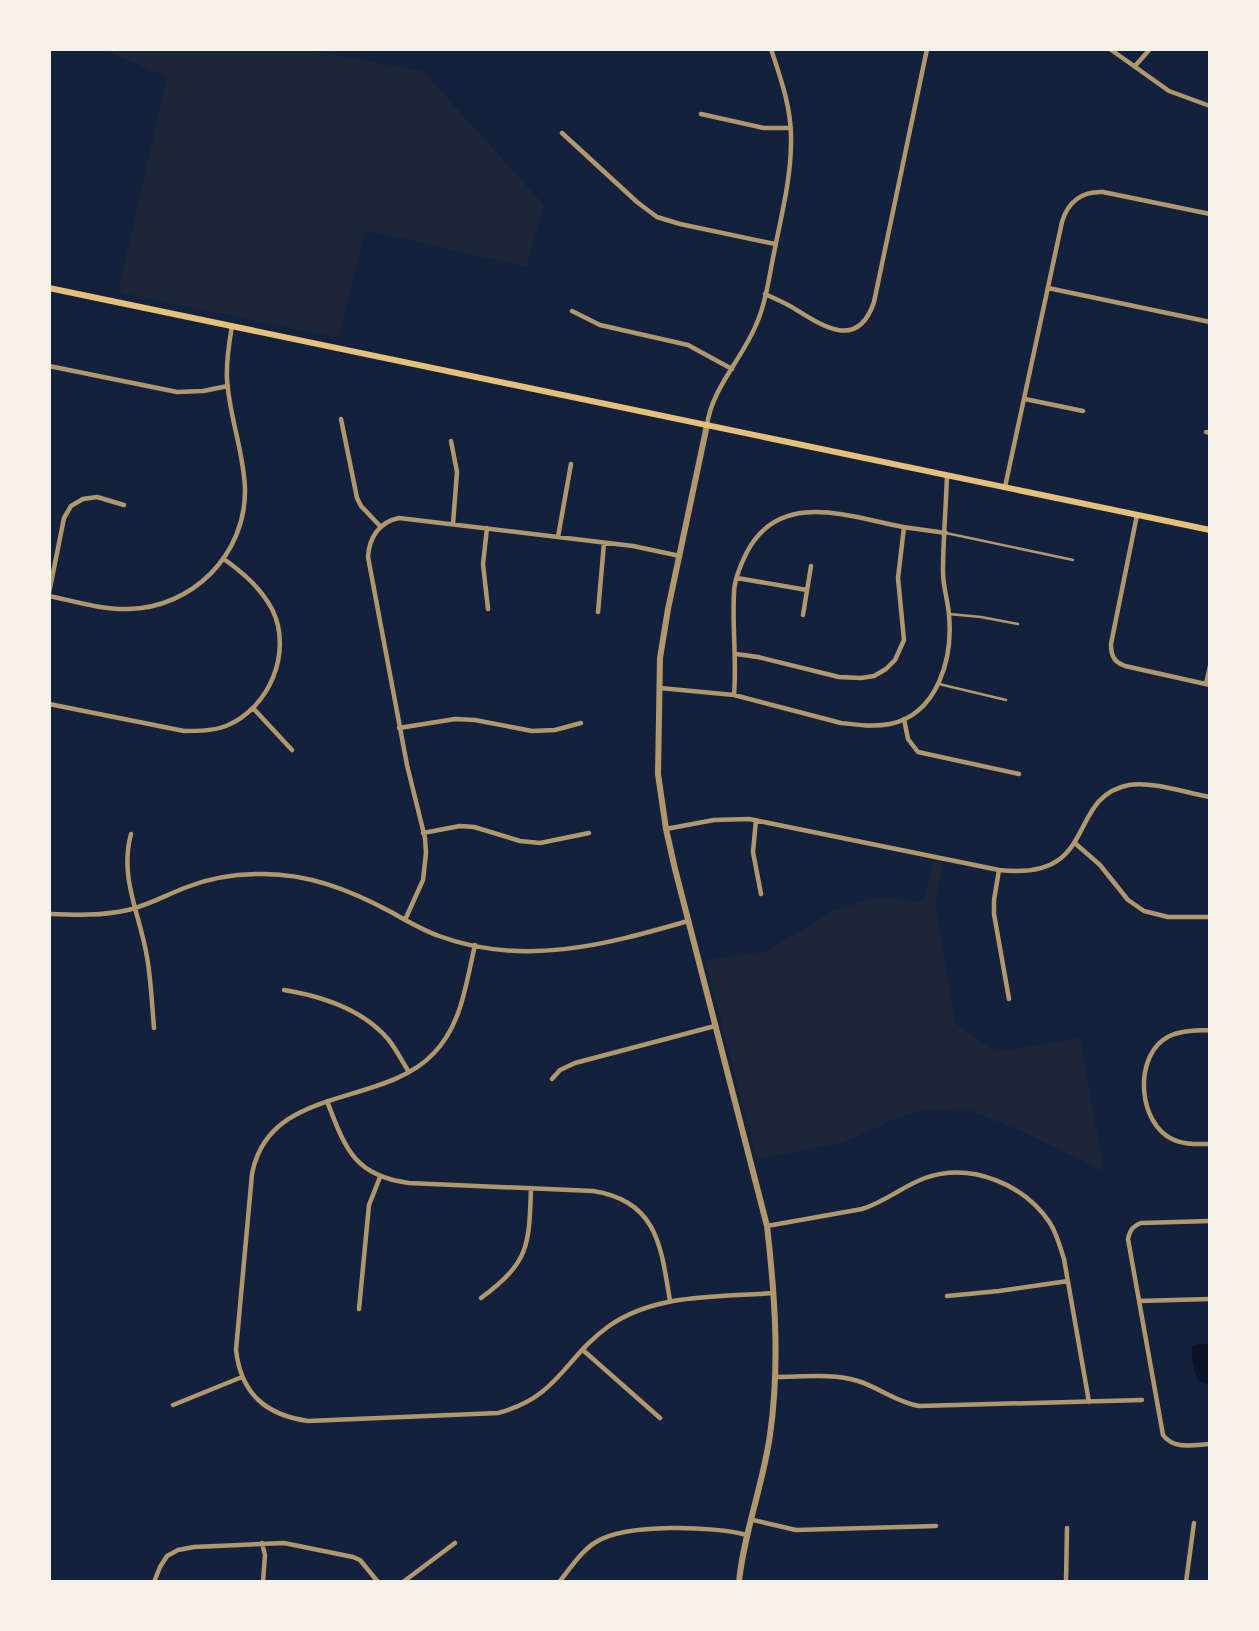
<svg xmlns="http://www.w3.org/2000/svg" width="1259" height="1631" font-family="'Noto Sans',sans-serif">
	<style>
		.green { fill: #1d2539 }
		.water { fill: #0b132b }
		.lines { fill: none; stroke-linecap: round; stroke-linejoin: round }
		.service { stroke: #b1986c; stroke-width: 2.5 }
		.minor { stroke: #b1986c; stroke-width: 4.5 }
		.tertiary { stroke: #b1986c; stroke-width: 6 }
		.secondary { stroke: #e5c07b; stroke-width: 6 }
	</style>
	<rect width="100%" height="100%" fill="#14213d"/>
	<path class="green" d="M102 49H301L423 71 544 205 526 267 365 230 338 338 121 293 120 283 167 77Z
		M933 860 943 862 935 904 955 1023 996 1052 1080 1038 1104 1171 1021 1131 963 1108 920 1111 898 1118 842 1143 757 1159 705 960 767 951 833 911 876 897 924 902Z"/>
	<path class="water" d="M1198 1344H1210V1385L1197 1380C1194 1370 1191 1358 1192 1347Z"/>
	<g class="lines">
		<path class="service" d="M946 533 1073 560
			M949 614 981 617 1018 624
			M939 684 1006 700"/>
		<path class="minor" d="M1110 49 1169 91 1210 106
			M1135 66 1150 49
			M701 114 764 128H791
			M562 133 637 202 657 217 680 224 775 244
			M1048 288 1210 322
			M765 294C775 299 786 303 795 309 824 327 858 350 874 302L927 49
			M572 311 600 325 688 345 732 369
			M49 366 177 392 203 391 228 386
			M1025 399 1083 411
			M341 419 357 498 361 506 381 527
			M707 425C712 388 742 359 756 325 766 303 769 277 774 253 781 217 791 179 791 142 792 110 781 79 771 49
			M1206 432 1210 433
			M451 441 457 472 453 524
			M1005 487 1062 222C1068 201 1083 191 1103 192L1210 214
			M1137 515 1111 644C1111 656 1114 662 1125 666L1210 685
			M487 528 483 564 488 609
			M558 537 571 464
			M737 578 807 590
			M49 593 64 518 71 506 83 499 97 497 124 505
			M49 596C74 601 102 610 128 609 192 608 246 555 245 489 244 452 229 416 227 379 226 360 229 344 232 326
			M598 612 604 543
			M803 615 811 566
			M736 654 758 657 839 677 861 678 874 676 886 669 895 660 904 640 898 578 904 527
			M1206 684 1210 666
			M660 688 734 695 841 723C858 725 874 727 890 724 938 714 953 658 949 615 948 601 943 587 943 572 943 540 946 508 947 475
			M734 695C737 661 732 627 734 593 734 579 741 564 747 552 780 489 850 517 903 527 917 529 932 531 946 533
			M49 704 184 731C198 731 213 731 226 726 270 708 293 651 272 609 260 587 243 573 224 559
			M253 708 292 750
			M904 719 908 739 918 752 1019 774
			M399 728 455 719 475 720 532 731 555 730 581 723
			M756 820 753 852 761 894
			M666 829 714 820 749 819 999 870C1100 882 1065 797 1129 785 1152 781 1187 793 1210 797
			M423 833 460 826 474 827 520 841 540 843 589 833
			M131 834C119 878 140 914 147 957 151 980 152 1004 154 1028
			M1076 844 1100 865 1128 900 1144 911 1168 917H1210
			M999 870 994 900V914L1009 999
			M49 914C76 915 102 916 128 910 149 905 168 894 187 887 210 878 236 874 260 874 307 873 350 890 391 912 407 921 422 930 439 936 523 967 605 945 688 921
			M405 920 423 880 426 853 425 838 407 765 368 557C369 538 379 522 399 518L633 546 680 556
			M475 945C466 983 462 1024 434 1053 383 1108 269 1084 252 1174L236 1350C241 1394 266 1415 308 1421L498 1413C559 1397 564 1358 609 1326 656 1293 719 1297 774 1293
			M284 990C321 996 363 1010 388 1039 396 1049 402 1061 409 1072
			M1210 1030C1194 1031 1176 1030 1163 1040 1134 1062 1139 1123 1172 1139 1184 1145 1197 1144 1210 1144
			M552 1079 560 1070 575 1063 715 1026
			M327 1101C345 1148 354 1176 409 1183L593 1191C658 1201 661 1247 670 1301
			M1210 1221 1141 1223C1132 1227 1130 1230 1128 1239L1163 1435C1174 1450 1193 1445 1210 1444
			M767 1226 862 1209C885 1202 903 1186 925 1178 971 1162 1024 1184 1050 1223 1057 1234 1060 1247 1064 1259L1089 1402
			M947 1296 999 1291 1068 1281
			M481 1298C529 1262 529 1247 531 1189
			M1139 1301 1210 1299
			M359 1309 369 1205 380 1177
			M584 1351 660 1418
			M776 1377C802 1377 833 1373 858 1381 880 1388 896 1402 919 1406L1142 1400
			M173 1405 242 1377
			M753 1520 796 1530 936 1526
			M262 1543 265 1555 263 1582
			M154 1582 160 1567 167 1556 178 1550 194 1547 284 1543 353 1557 360 1560 378 1582
			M403 1582 455 1543
			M559 1582C570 1569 581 1551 596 1542 626 1523 714 1526 747 1535
			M1066 1582 1067 1528
			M1186 1582 1194 1523"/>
		<path class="tertiary" d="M707 425 668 609 660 658 658 774 666 829 675 869 767 1226C775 1296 780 1365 770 1435 763 1485 744 1532 739 1582"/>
		<path class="secondary" d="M49 288 1210 530"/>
	</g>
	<rect width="1259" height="1631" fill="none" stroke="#f6f1e7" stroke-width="102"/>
</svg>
